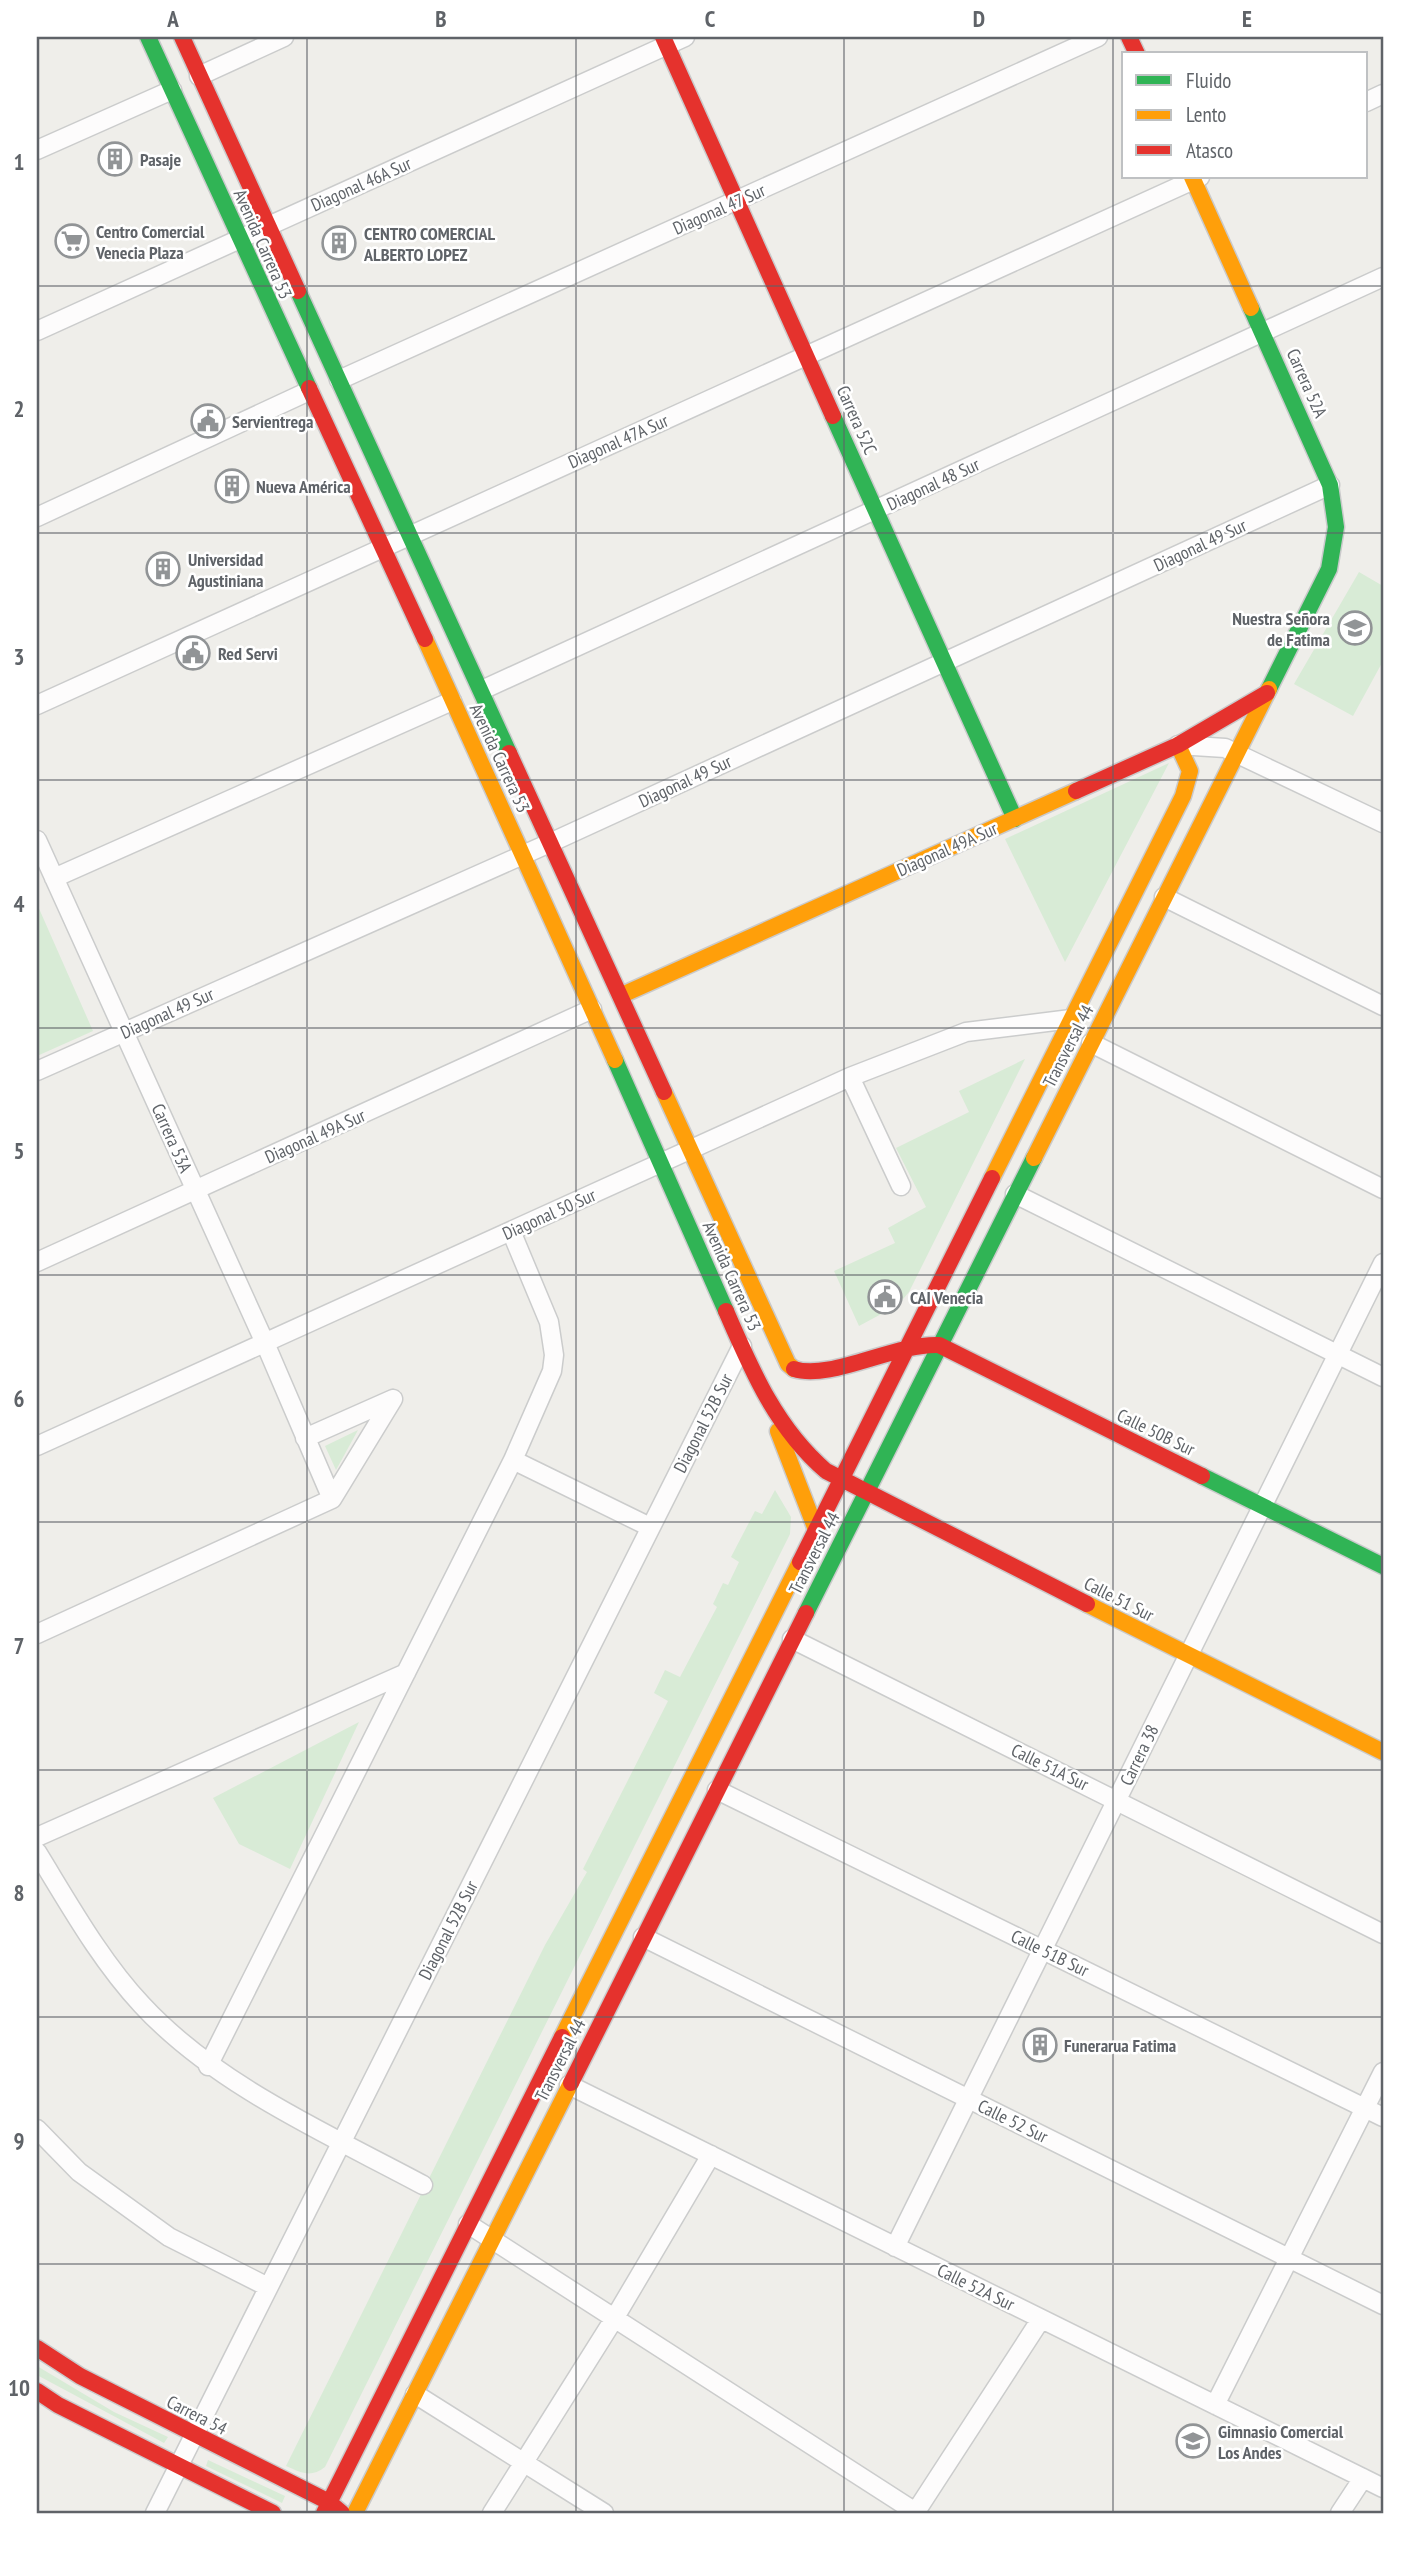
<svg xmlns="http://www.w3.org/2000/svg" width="1420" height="2550" font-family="'PT Sans Narrow',sans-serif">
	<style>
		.green { fill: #d8ebd6 }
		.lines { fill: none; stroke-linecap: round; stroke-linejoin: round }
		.street-casing { stroke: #cbcccc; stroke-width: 21 }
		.fast-casing { stroke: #cacacb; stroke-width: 19 }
		.slow-casing { stroke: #cacacb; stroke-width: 19 }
		.jam-casing { stroke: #cacacb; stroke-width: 19 }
		.street { stroke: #fdfcfc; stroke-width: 18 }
		.fast { stroke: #30b455; stroke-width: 16 }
		.slow { stroke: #ff9f0a; stroke-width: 16 }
		.jam { stroke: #e5322d; stroke-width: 16 }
		.grid { fill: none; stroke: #5f6368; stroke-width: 2; stroke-opacity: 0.55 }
		.labels { text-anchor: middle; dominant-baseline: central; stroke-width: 5; stroke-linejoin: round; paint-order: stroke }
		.poi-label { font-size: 18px; font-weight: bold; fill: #5f6368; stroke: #fff; text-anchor: start }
		.street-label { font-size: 18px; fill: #5f6368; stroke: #fff }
		.neatline { fill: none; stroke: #5f6368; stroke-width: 2.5 }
		.grid-label { font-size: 23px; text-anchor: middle; font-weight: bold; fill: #5f6368 }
	</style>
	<rect width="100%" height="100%" fill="#efeeea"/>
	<path class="green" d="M1359 572 1383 586V661L1353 716 1294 684Z
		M1169 763 1065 962 1005 839Z
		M37 904 93 1031 37 1056Z
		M1025 1059 909 1292 898 1305 859 1326 834 1271 895 1243 888 1228 926 1207 896 1148 969 1112 959 1091Z
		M358 1430 336 1470 325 1446Z
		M775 1490 791 1517 790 1534 325 2467C311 2478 302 2473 286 2466L545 1945 587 1872 583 1869 668 1701 654 1693 665 1670 680 1677 717 1607 713 1604 723 1583 728 1585 739 1562 731 1557 755 1511 762 1514Z
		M359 1722 290 1869 239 1844 213 1798Z
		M37 2366 114 2412 168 2437 164 2443 37 2375Z
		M208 2460 285 2496 282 2503 206 2466Z"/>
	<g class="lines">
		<defs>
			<path id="street" d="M199 76 284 37
				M1366 102 1383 94
				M37 150 172 90
				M37 331 685 37
				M339 380 1098 37
				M37 517 309 391
				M482 690 1383 277
				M37 705 1200 177
				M1178 745 1225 748 1383 823
				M37 840 265 1343 332 1499
				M54 878 452 701
				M1164 897 1383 1006
				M1091 1043 1383 1189
				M37 1071 552 842 1330 485
				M850 1077 901 1186
				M1015 1194 1383 1377
				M37 1262 592 1009
				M305 1438 393 1399
				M37 1446 850 1077 966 1032 1071 1019
				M513 1460 650 1527
				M37 1634 332 1499 393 1399
				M792 1639 1383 1934
				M717 1790 1383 2117
				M37 1837 406 1673
				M37 1852C69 1904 100 1960 142 2005 216 2085 328 2134 423 2185
				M643 1937 1383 2305
				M208 2066 513 1460 552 1371 554 1355 549 1322 511 1231
				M569 2085 1383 2488
				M37 2129 79 2172 169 2237 268 2287
				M468 2224 917 2513
				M895 2247 1383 1263
				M415 2394 604 2513
				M1215 2405 1383 2072
				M155 2513 742 1346
				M492 2513 614 2319 711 2155
				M915 2513 1041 2319
				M1340 2513 1363 2478"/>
			<path id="fast" d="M148 37 309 388
				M298 291 509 753
				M1251 308 1330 485 1336 527 1329 569 1269 689
				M833 416 1015 819
				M615 1060 726 1311
				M1202 1476 1383 1566
				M806 1613 1034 1158"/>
			<path id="slow" d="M1192 177 1251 308
				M425 639 615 1060
				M622 995 1076 791
				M664 1092 788 1364 794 1369
				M1034 1158 1269 689
				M992 1178 1183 796 1190 771 1178 745
				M778 1431 815 1527
				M1087 1604 1383 1752
				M562 2037 800 1562
				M355 2513 571 2083"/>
			<path id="jam" d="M182 37 298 291
				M663 37 833 416
				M1129 37 1137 54
				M309 388 425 639
				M509 753 664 1092
				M1076 791 1178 745 1267 693
				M726 1311C752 1371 776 1428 826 1471L1087 1604
				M794 1369C830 1381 895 1343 939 1345L1202 1476
				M800 1562 992 1178
				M571 2083 806 1613
				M37 2348 80 2376 329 2502 342 2513
				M37 2391 58 2405 273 2513
				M324 2513 562 2037"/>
		</defs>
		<use href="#street" class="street-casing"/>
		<use href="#fast" class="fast-casing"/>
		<use href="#slow" class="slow-casing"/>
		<use href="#jam" class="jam-casing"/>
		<use href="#street" class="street"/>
		<use href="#fast" class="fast"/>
		<use href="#slow" class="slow"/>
		<use href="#jam" class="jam"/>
	</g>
	<path class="grid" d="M307 37V2513M576 37V2513M844 37V2513M1113 37V2513M37 286H1383M37 533H1383M37 780H1383M37 1028H1383M37 1275H1383M37 1522H1383M37 1770H1383M37 2017H1383M37 2264H1383"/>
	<defs>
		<symbol id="building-ring" viewBox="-11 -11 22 22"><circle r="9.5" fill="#fff" stroke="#919496" stroke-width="1.5"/><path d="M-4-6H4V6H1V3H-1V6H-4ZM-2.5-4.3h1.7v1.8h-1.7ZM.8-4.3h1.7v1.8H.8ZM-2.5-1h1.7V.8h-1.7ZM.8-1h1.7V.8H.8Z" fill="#919496"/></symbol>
		<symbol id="supermarket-ring" viewBox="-11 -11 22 22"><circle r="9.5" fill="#fff" stroke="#919496" stroke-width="1.5"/><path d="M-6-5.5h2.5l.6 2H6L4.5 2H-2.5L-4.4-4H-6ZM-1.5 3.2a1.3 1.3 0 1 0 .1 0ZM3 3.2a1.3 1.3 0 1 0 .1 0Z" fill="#919496"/></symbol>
		<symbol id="civic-ring" viewBox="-11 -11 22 22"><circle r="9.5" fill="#fff" stroke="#919496" stroke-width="1.5"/><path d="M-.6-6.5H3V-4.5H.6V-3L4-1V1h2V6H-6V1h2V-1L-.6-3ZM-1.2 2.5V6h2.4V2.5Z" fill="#919496"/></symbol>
		<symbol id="school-ring" viewBox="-11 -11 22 22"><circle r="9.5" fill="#fff" stroke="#919496" stroke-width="1.5"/><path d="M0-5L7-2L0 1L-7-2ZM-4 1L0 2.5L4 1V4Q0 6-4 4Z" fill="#919496"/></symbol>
	</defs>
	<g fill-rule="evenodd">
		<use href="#building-ring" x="96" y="140" width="38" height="38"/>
		<use href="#supermarket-ring" x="53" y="222" width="38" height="38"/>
		<use href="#building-ring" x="320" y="224" width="38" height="38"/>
		<use href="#civic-ring" x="189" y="402" width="38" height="38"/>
		<use href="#building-ring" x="213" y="467" width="38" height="38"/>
		<use href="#building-ring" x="144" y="550" width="38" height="38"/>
		<use href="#school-ring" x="1336" y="609" width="38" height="38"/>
		<use href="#civic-ring" x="174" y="634" width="38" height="38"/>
		<use href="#civic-ring" x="866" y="1278" width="38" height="38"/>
		<use href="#building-ring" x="1021" y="2026" width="38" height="38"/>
		<use href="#school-ring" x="1174" y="2422" width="38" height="38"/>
	</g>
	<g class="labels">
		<g class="poi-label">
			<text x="140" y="159">Pasaje</text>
			<text x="96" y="231">Centro Comercial<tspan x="96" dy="21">Venecia Plaza</tspan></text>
			<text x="364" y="233">CENTRO COMERCIAL<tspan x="364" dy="21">ALBERTO LOPEZ</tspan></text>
			<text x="232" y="421">Servientrega</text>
			<text x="256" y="486">Nueva América</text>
			<text x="188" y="559">Universidad<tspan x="188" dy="21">Agustiniana</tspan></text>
			<text x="1330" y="618" text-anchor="end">Nuestra Señora<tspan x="1330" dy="21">de Fatima</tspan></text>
			<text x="218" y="653">Red Servi</text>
			<text x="910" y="1297">CAI Venecia</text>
			<text x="1064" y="2045">Funerarua Fatima</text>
			<text x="1218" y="2431">Gimnasio Comercial<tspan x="1218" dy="21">Los Andes</tspan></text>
		</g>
		<g class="street-label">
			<text transform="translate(361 184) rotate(-24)">Diagonal 46A Sur</text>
			<text transform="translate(719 209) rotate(-24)">Diagonal 47 Sur</text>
			<text transform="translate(263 244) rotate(66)">Avenida Carrera 53</text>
			<text transform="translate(1307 383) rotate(66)">Carrera 52A</text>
			<text transform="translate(857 420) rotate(66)">Carrera 52C</text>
			<text transform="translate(618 441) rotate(-24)">Diagonal 47A Sur</text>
			<text transform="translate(933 484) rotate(-25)">Diagonal 48 Sur</text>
			<text transform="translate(1200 545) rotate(-25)">Diagonal 49 Sur</text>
			<text transform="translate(500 758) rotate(65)">Avenida Carrera 53</text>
			<text transform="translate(685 781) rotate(-25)">Diagonal 49 Sur</text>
			<text transform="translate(947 849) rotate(-24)">Diagonal 49A Sur</text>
			<text transform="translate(167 1013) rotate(-24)">Diagonal 49 Sur</text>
			<text transform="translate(1068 1046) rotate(-63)">Transversal 44</text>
			<text transform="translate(315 1136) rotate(-24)">Diagonal 49A Sur</text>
			<text transform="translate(172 1138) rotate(66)">Carrera 53A</text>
			<text transform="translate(549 1214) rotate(-24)">Diagonal 50 Sur</text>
			<text transform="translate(732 1276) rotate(66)">Avenida Carrera 53</text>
			<text transform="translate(703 1423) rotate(-63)">Diagonal 52B Sur</text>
			<text transform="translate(1156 1432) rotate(26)">Calle 50B Sur</text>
			<text transform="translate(814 1553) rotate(-63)">Transversal 44</text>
			<text transform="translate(1119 1599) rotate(27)">Calle 51 Sur</text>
			<text transform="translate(1139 1755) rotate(-64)">Carrera 38</text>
			<text transform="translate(1050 1767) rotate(26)">Calle 51A Sur</text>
			<text transform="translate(448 1930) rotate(-63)">Diagonal 52B Sur</text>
			<text transform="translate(1050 1953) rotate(26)">Calle 51B Sur</text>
			<text transform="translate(560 2060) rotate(-63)">Transversal 44</text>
			<text transform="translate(1013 2121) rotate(26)">Calle 52 Sur</text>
			<text transform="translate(976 2287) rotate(26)">Calle 52A Sur</text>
			<text transform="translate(197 2415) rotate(27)">Carrera 54</text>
		</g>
	</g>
	<rect width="1420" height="2550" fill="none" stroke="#ffffff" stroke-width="77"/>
	<rect x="1122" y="52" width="245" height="126" fill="#ffffff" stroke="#bfc1c3" stroke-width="2"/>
	<rect x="1136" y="75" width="35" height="10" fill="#30b455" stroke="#bfc1c3" stroke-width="2"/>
	<text x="1186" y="88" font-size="21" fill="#5f6368">Fluido</text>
	<rect x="1136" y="110" width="35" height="10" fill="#ff9f0a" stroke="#bfc1c3" stroke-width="2"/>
	<text x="1186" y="122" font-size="21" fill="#5f6368">Lento</text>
	<rect x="1136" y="145" width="35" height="10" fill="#e5322d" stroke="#bfc1c3" stroke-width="2"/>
	<text x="1186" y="158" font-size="21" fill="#5f6368">Atasco</text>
	<rect x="38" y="38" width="1344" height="2474" class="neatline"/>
	<g class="grid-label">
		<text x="173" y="27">A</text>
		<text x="441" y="27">B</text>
		<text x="710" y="27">C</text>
		<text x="979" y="27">D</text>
		<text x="1247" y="27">E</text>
		<text x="19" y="170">1</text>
		<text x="19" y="417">2</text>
		<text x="19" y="665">3</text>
		<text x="19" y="912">4</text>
		<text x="19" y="1159">5</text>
		<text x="19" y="1407">6</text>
		<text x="19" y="1654">7</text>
		<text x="19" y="1901">8</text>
		<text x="19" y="2149">9</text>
		<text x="19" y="2396">10</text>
	</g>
</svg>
